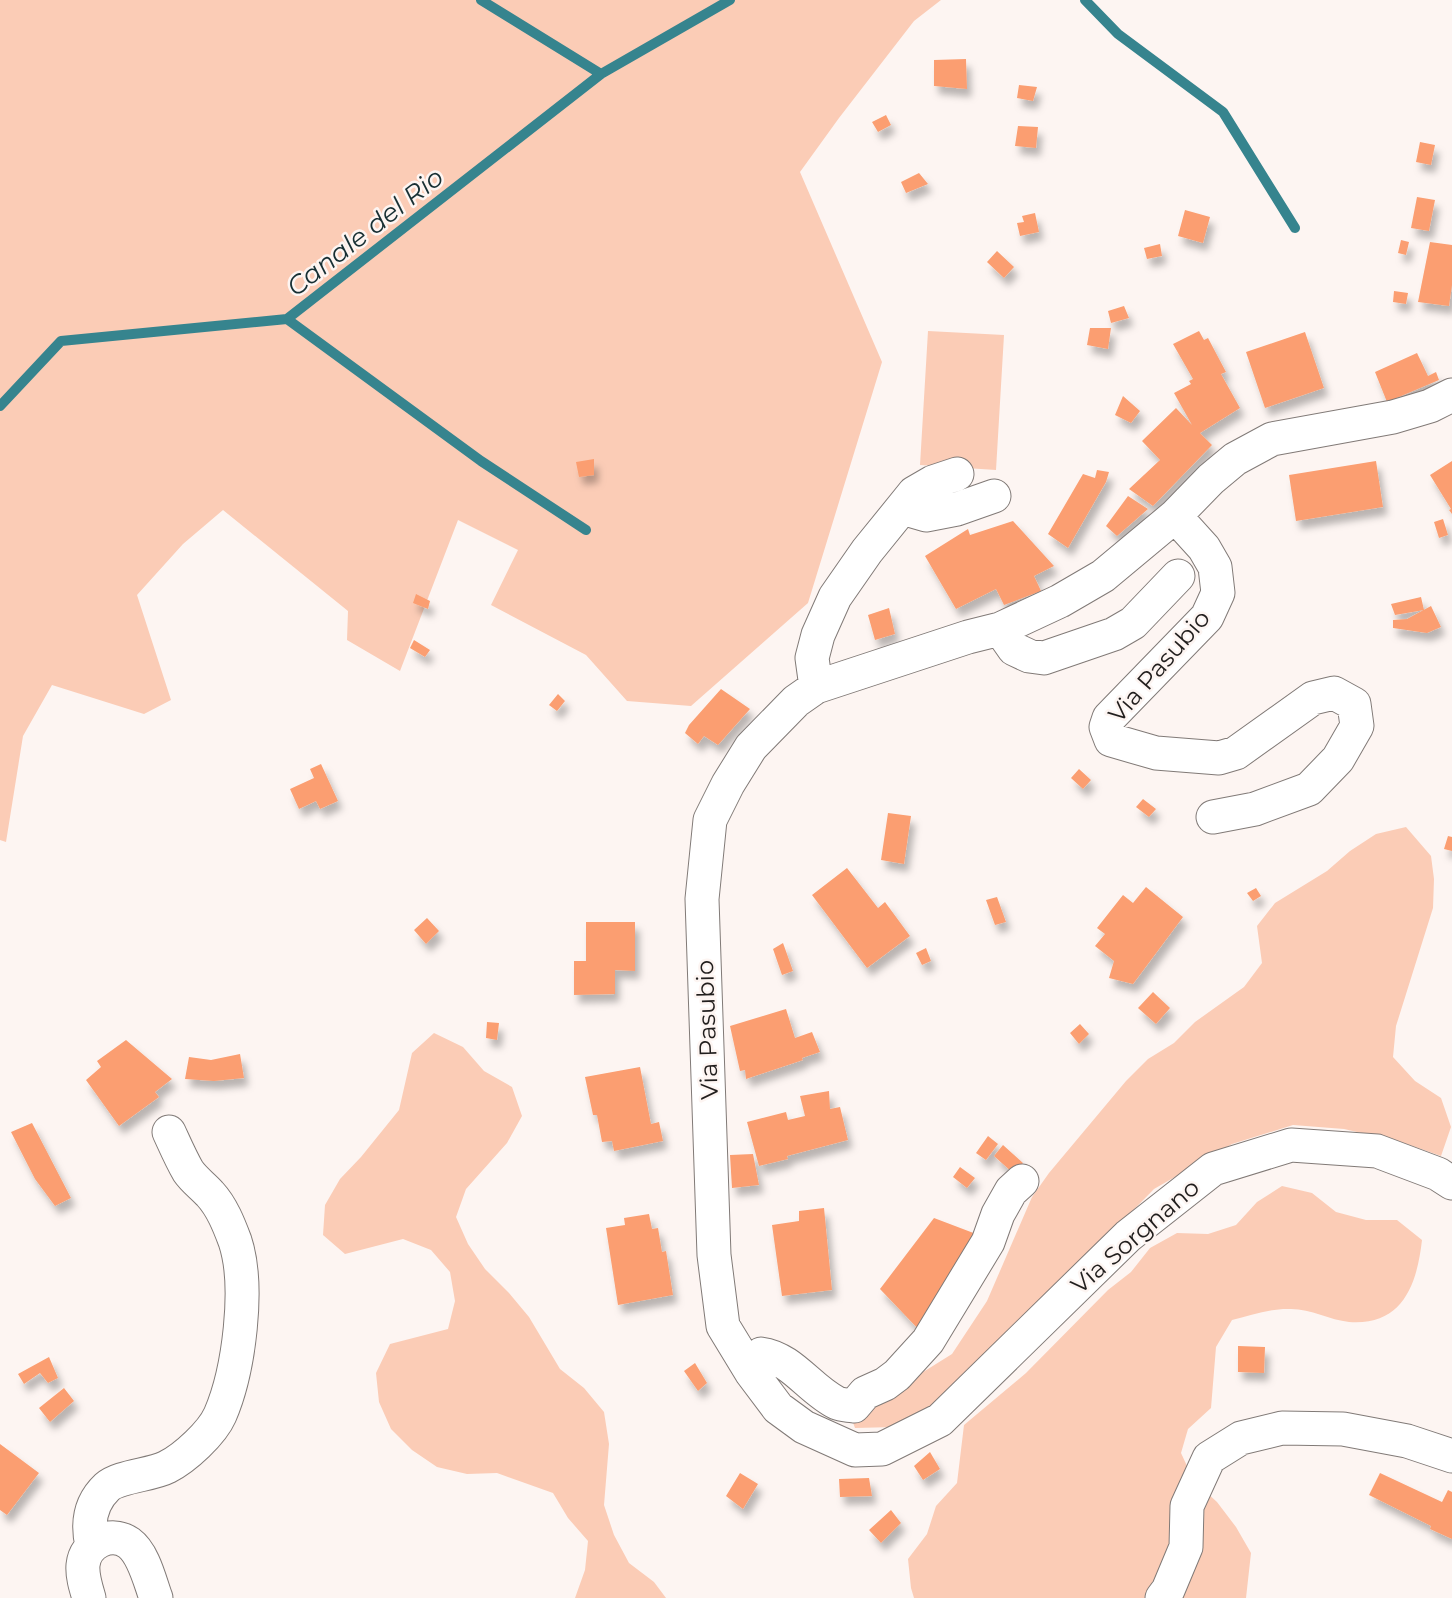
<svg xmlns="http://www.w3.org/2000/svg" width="1452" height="1598" font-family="Montserrat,sans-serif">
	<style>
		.green { fill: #fbccb6 }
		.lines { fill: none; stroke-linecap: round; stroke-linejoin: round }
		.stream { stroke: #36848e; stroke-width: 10 }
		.building { fill: #fb9e71; filter: url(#shadow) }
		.minor-casing { stroke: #817a77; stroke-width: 35 }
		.minor { stroke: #fff; stroke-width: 33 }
		.labels { text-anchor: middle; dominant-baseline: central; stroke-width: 5; stroke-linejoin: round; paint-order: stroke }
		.street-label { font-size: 24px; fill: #211e1d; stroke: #fdf5f2 }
		.water-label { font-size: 26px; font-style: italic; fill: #172f33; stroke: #fdf5f2 }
	</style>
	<defs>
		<filter id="shadow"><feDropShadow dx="4.5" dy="8" stdDeviation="3.5" flood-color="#0004"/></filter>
	</defs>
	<rect width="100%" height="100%" fill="#fdf5f2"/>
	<path class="green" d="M0 0H941L914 21 839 118 800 172 882 362 808 603 691 706 627 701 586 655 491 605 518 550 458 520 400 671 347 640 348 611 223 510 183 544 137 595 171 700 144 714 52 685 23 736 6 842 0 840Z
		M928 331 1004 335 996 470 920 465Z
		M1406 827 1431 856 1434 879 1433 908 1396 1026 1393 1057 1415 1081 1441 1098 1451 1127 1441 1156 1401 1142 1344 1129 1293 1125 1232 1144 1154 1189 955 1392 895 1427 855 1428 851 1417 952 1354 987 1301 1032 1197 1049 1173 1126 1081 1148 1059 1174 1043 1195 1022 1244 987 1262 963 1257 926 1275 903 1327 871 1350 851 1376 834Z
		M434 1033 463 1047 484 1071 512 1087 522 1116 507 1143 466 1189 456 1217 468 1244 485 1269 509 1293 529 1317 560 1369 584 1388 604 1412 609 1444 604 1505 614 1535 629 1563 654 1582 666 1598H575L585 1570 588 1541 568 1518 553 1493 497 1473 467 1474 437 1467 412 1450 391 1429 379 1402 376 1373 390 1344 448 1329 455 1301 450 1272 431 1250 403 1239 345 1254 323 1235 325 1205 340 1179 361 1157 399 1110 412 1053Z
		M1282 1186 1312 1193 1336 1212 1366 1220H1397L1422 1240C1417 1284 1403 1326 1349 1322 1330 1320 1311 1309 1291 1309 1272 1308 1251 1315 1232 1320L1216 1347 1211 1408 1188 1429 1181 1453 1194 1481 1217 1502 1236 1527 1251 1553 1246 1598H914L911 1588 908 1559 927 1534 936 1506 957 1483 964 1425 1026 1373 1108 1290 1131 1272 1150 1248 1177 1233 1208 1234 1236 1225 1257 1202Z"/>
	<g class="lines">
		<path class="stream" d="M481 0 601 74
			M1085 0 1118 34 1223 112 1295 228
			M287 319 481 461 586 530
			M0 406 61 341 287 319 601 74 730 0"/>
	</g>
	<path class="building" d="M966 59 967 89 934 86V60Z
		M1019 85 1037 87 1033 101 1017 98Z
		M886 115 891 125 878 132 872 122Z
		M1018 126 1038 127 1036 148 1015 146Z
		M1420 142 1435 145 1431 165 1416 162Z
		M919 173 928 184 906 193 901 182Z
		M1417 197 1435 200 1429 231 1411 228Z
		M1185 210 1210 217 1203 243 1178 236Z
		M1035 213 1039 232 1020 236 1017 223 1024 222 1022 216Z
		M1401 240 1409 242 1406 255 1398 253Z
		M1430 242 1452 245V285L1449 306 1418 302Z
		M1160 244 1162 256 1147 259 1144 248Z
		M997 251 1014 267 1004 278 987 262Z
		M1394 291 1408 293 1406 304 1393 302Z
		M1124 306 1129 318 1111 323 1108 311Z
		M1090 328H1111L1108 349 1087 345Z
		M1199 331 1204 340 1208 338 1226 372 1221 374 1240 408 1200 433 1212 445 1153 506 1129 489 1160 460 1142 441 1176 408 1192 425 1174 393 1191 384 1189 381 1193 379 1173 344Z
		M1305 332 1324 388 1265 408 1246 352Z
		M1417 353 1428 376 1436 372 1439 380 1387 402 1375 372Z
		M1123 396 1140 411 1131 423 1115 415Z
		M594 459V475L579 477 576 462Z
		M1376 461 1383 507 1296 521 1289 475Z
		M1452 461V514L1449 510 1451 509 1430 475Z
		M1097 470 1109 472 1106 482 1068 548 1048 534 1083 474 1095 478Z
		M1128 496 1148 509 1117 536 1106 526Z
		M1443 519 1448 535 1439 538 1434 522Z
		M1013 521 1054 566 1034 576 1041 591 1004 605 996 589 956 609 925 556 968 529 970 535Z
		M416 594 430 601 428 609 413 603Z
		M1421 597 1424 610 1395 615 1391 604Z
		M1431 606 1441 627 1427 633 1393 628V620L1407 619Z
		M889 608 895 634 875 640 868 615Z
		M414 640 430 650 425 657 410 648Z
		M721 689 750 709 718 745 704 736 698 744 685 733 689 725Z
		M558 694 565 701 557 711 549 705Z
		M321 764 338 801 320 809 316 801 299 809 290 789 314 778 310 769Z
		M1079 769 1091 780 1083 789 1071 778Z
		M1143 799 1156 809 1149 817 1136 807Z
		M888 813 911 816 904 864 881 860Z
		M1448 836 1452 837V851L1444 849Z
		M847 868 878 908 885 902 910 936 867 968 812 895Z
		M1146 887 1183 917 1133 984 1109 978 1114 961 1095 946 1105 934 1097 928 1123 895 1133 903Z
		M1256 888 1261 896 1253 901 1247 893Z
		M997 897 1006 922 995 925 986 900Z
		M427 918 439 931 426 944 414 930Z
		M586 922H635V971L615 970V994L574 995V961H586Z
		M783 943 793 971 782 975 773 949Z
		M926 948 931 961 922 965 916 953Z
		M1153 992 1170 1008 1156 1024 1138 1008Z
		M786 1009 795 1038 812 1032 820 1052 802 1058 803 1060 746 1079 745 1070 740 1071 730 1026Z
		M487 1022 499 1023 497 1040 486 1038Z
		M1080 1024 1089 1034 1079 1044 1070 1033Z
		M126 1040 172 1079 155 1092 159 1097 119 1126 86 1080 101 1067 97 1061Z
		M240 1054 244 1078 214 1081 185 1079 189 1057 211 1060Z
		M640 1067 651 1124 659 1122 663 1141 614 1151 612 1141 602 1142 597 1115H593L585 1077Z
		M829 1091 830 1109 840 1107 848 1140 787 1156 788 1159 759 1166 747 1122 786 1112 788 1120 805 1116 800 1096Z
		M32 1123 71 1198 55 1206 35 1179 11 1132Z
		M988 1136 998 1144 986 1160 976 1153Z
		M1003 1145 1023 1163 1013 1173 994 1156Z
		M753 1154 759 1185 732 1188 730 1155Z
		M960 1167 975 1178 967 1188 953 1177Z
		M824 1208 832 1290 782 1296 772 1225 799 1221V1211Z
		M649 1214 652 1229 658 1228 662 1252 666 1251 673 1295 618 1305 606 1228 625 1225 624 1218Z
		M934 1218 984 1237 923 1334 880 1289Z
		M1238 1346 1265 1347 1264 1373 1238 1372Z
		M49 1357 58 1378 48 1383 40 1373 24 1384 18 1374Z
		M695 1363 707 1383 698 1391 684 1371Z
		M64 1388 74 1401 50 1422 39 1408Z
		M0 1444 39 1473 7 1515 0 1510Z
		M930 1452 940 1469 923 1480 914 1466Z
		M740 1473 758 1484 743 1509 726 1496Z
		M1380 1473 1442 1502 1448 1490 1452 1492V1539L1430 1529 1431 1526 1369 1495Z
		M869 1478 872 1496 840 1497 839 1479Z
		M891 1510 901 1523 881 1543 869 1530Z"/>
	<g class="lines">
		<defs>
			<path id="minor" d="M1452 395 1430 406 1393 417 1272 439 1235 459 1211 479 1175 516 1103 576 1060 601 1000 629 968 637 816 687 796 701 751 747 728 784 710 820 702 899 714 1255 723 1326 751 1372 778 1408 804 1427 855 1450 882 1449 940 1420 1128 1236 1213 1169 1291 1145 1377 1151 1438 1174 1452 1183
				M902 508 926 515 957 509 994 496
				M1175 516 1204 548 1215 567 1218 593 1207 617 1109 718 1106 727 1111 740 1156 753 1219 758 1236 753 1313 698 1334 693 1354 704 1357 726 1338 759 1309 789 1255 809 1213 817
				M1000 629 1014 649 1029 656 1044 658 1114 634 1133 623 1178 576
				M816 687 812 658 818 635 835 597 867 551 914 493 933 482 957 474
				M751 1372 761 1354C792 1358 810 1390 837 1403 842 1405 848 1405 854 1406L865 1393 885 1384 897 1375 928 1341 988 1242 998 1214 1011 1191 1022 1181
				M92 1546C87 1524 90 1503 107 1487 119 1476 152 1475 167 1467 185 1458 212 1433 220 1415 239 1371 250 1286 235 1241 229 1225 222 1207 210 1194 203 1186 194 1180 188 1171 181 1159 175 1145 169 1132
				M89 1598C86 1588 82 1576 83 1565 85 1543 111 1530 129 1543 144 1554 150 1582 156 1598
				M1162 1598 1168 1590 1186 1547 1187 1506 1209 1458 1241 1438 1282 1428 1343 1429 1407 1441 1452 1456"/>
		</defs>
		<use href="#minor" class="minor-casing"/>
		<use href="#minor" class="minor"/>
	</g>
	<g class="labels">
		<g class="street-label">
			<text transform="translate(1159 666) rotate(-49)">Via Pasubio</text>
			<text transform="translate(707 1030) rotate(-92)">Via Pasubio</text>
			<text transform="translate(1135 1236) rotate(-41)">Via Sorgnano</text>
		</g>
		<g class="water-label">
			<text transform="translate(365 232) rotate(-38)">Canale del Rio</text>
		</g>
	</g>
</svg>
